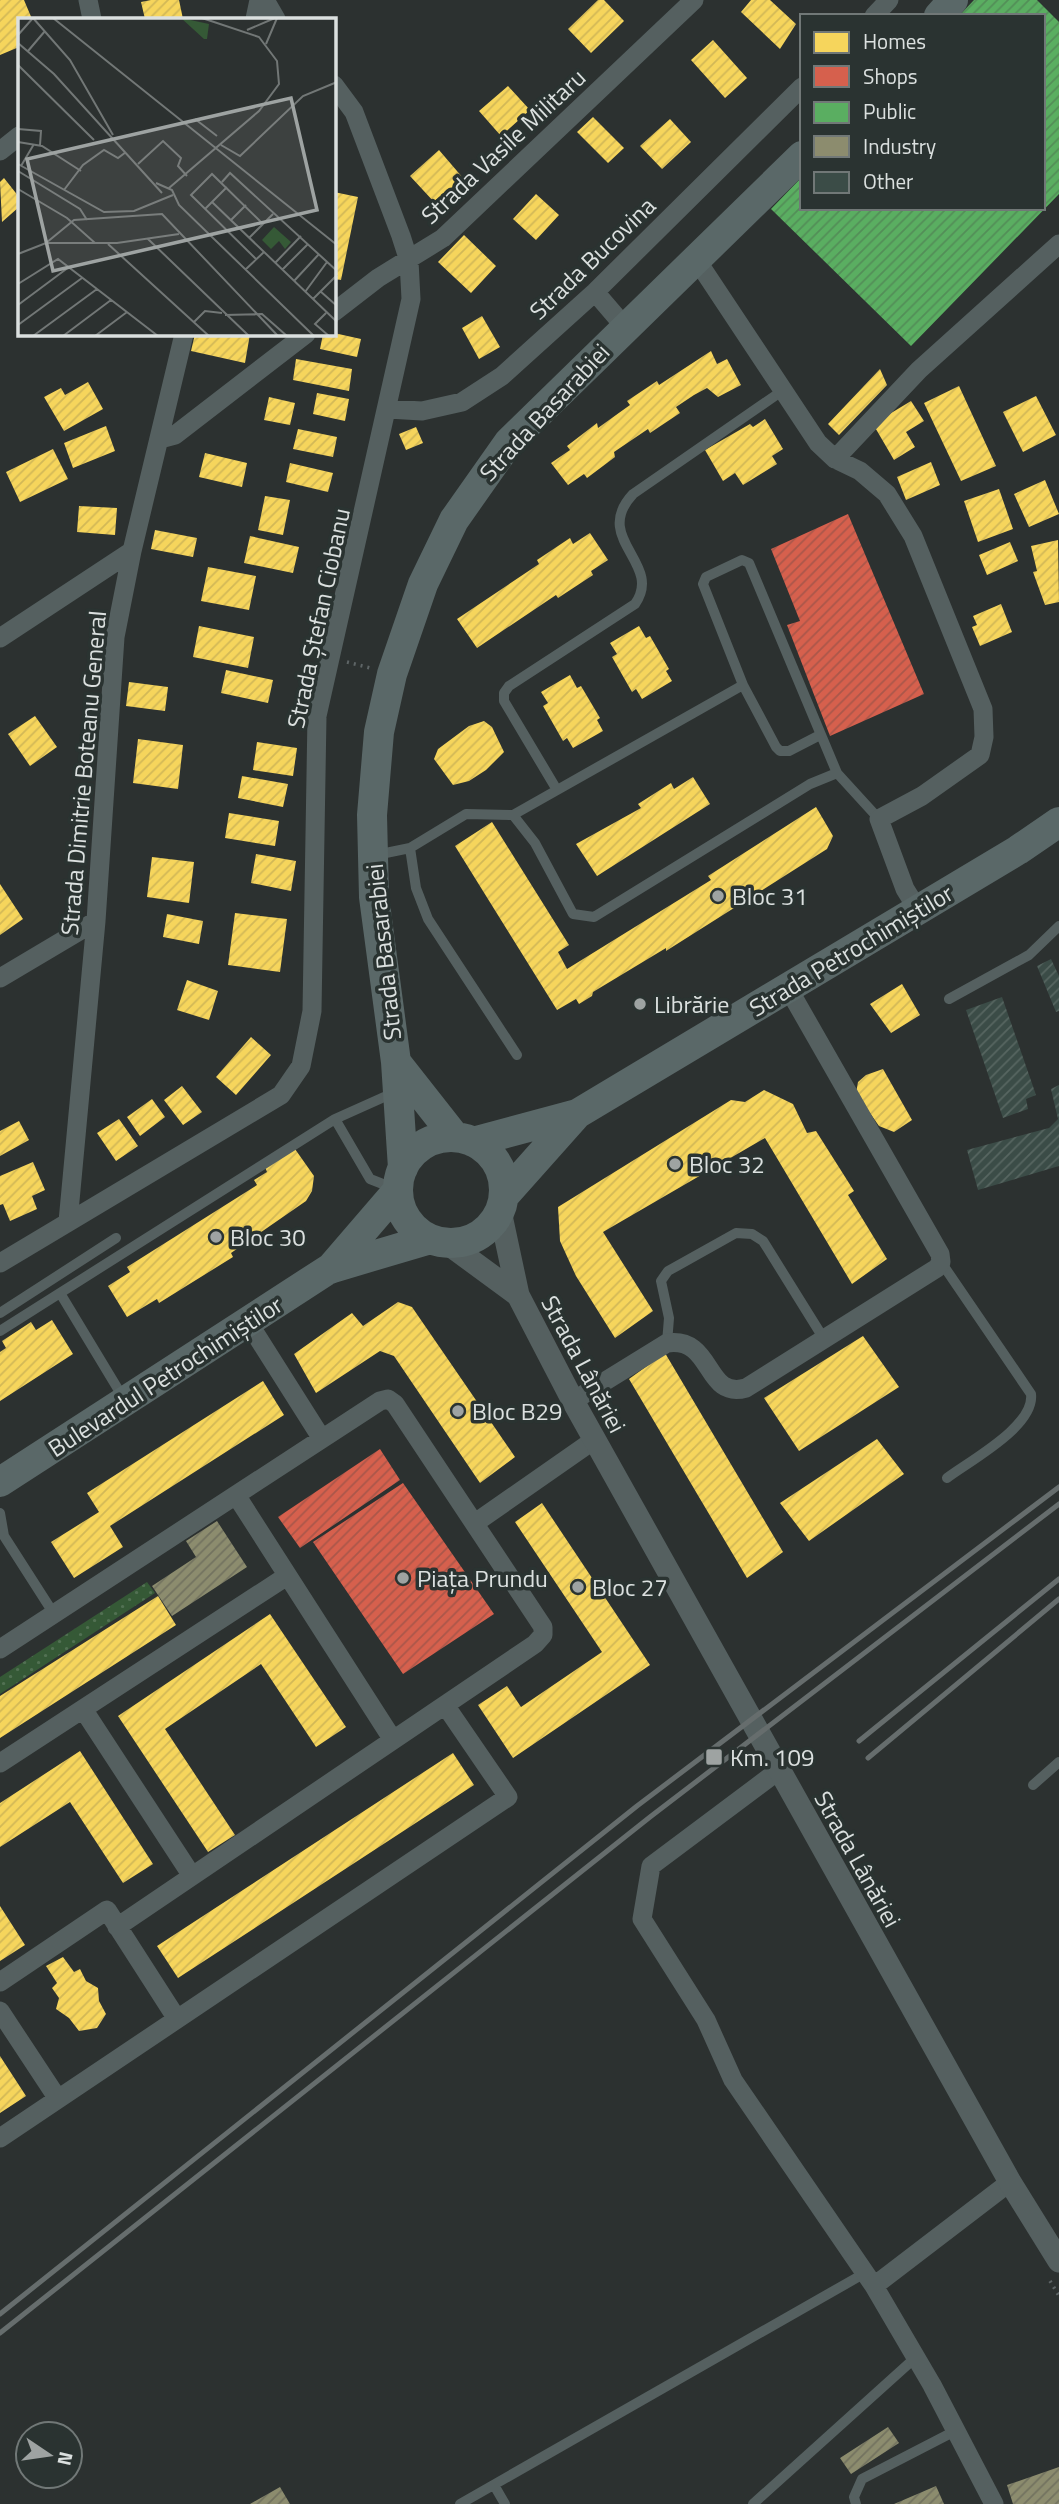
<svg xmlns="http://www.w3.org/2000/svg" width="1059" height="2504" font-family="'Titillium Web',sans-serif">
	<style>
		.green { fill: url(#green-dots) }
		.homes { fill: url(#homes-hatch) }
		.shops { fill: url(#shops-hatch) }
		.public { fill: url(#public-hatch) }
		.industry { fill: url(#industry-hatch) }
		.building { fill: url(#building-hatch) }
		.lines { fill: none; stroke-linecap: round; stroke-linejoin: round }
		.path { stroke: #5e6566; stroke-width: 3.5; stroke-dasharray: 2 5; stroke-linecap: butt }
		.service { stroke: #556060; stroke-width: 10 }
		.minor { stroke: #556060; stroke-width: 19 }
		.tertiary { stroke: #556060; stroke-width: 23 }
		.primary { stroke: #5a6868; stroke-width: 30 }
		.rail { stroke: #666d6d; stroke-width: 5 }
		.poi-dot { fill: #9ea3a2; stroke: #2a3331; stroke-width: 2.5 }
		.labels { text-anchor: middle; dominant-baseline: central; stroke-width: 7; stroke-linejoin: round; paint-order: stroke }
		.street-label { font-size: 24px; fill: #dbe0df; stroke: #2a3331 }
		.poi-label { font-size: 24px; fill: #dbe0df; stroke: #2a3331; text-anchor: start }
		.inset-road { fill: none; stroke: #727776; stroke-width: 2 }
		.view { fill: #9ea3a2; fill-opacity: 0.15; stroke: #9ea3a2; stroke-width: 3.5 }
		.inset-edge { fill: none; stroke: #dbe0df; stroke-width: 3.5 }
	</style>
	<defs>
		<pattern id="green-dots" width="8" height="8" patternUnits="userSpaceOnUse" patternTransform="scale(1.75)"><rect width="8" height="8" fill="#355936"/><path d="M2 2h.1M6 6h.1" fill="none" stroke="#527153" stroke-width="1.8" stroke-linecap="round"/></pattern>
		<pattern id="homes-hatch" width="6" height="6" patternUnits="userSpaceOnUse" patternTransform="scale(1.75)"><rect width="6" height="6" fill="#f6d55c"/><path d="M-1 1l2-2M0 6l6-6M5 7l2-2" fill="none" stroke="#d2b857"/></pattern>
		<pattern id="shops-hatch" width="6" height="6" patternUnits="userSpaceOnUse" patternTransform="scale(1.75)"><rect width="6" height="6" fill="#d6604d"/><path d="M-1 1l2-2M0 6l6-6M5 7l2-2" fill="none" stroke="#aa574a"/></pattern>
		<pattern id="public-hatch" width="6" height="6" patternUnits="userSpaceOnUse" patternTransform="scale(1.75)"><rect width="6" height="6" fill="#5aae61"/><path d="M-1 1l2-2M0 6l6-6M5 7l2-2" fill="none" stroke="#538e58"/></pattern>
		<pattern id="industry-hatch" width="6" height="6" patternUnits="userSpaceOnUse" patternTransform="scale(1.75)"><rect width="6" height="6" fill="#8c8c6e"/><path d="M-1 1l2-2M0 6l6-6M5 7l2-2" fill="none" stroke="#72725f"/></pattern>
		<pattern id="building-hatch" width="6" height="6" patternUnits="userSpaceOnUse" patternTransform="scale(1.75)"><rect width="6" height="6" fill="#3b4c47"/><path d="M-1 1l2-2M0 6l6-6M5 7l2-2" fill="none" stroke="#576661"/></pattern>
	</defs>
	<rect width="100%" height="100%" fill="#2c3130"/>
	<path class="green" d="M147 1582 155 1593 0 1694V1677Z"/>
	<path class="homes" d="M0 0H24L32 19H19V47L0 55Z
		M151 0H179L183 19H145L141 2Z
		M598 0H604L624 21 591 53 568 29Z
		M751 0H770L796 24 780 49 741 12Z
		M713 40 747 78 725 98 691 60Z
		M508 86 530 110 501 136 479 111Z
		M593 117 624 148 608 163 577 132Z
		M670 119 691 142 662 169 640 146Z
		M439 150 463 178 435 203 410 176Z
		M4 178 19 197V207L2 222 0 182Z
		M334 192 358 197 341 280 334 279Z
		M536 194 559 215 536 240 513 219Z
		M464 235 496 266 471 293 438 262Z
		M482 316 500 347 479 359 462 328Z
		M195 334H250L245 363 191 351Z
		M323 334 334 333 361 339 357 357 320 349Z
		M711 351 717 364 727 359 741 385 718 397 707 388 694 395 676 407 680 413 650 433 648 429 614 452 615 457 587 478 584 474 568 485 551 463 570 450 567 446 597 423 598 428 616 415 630 405 627 401 657 381 659 385Z
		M296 359 352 369 349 391 293 380Z
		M880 369 887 385 839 435 828 424Z
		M88 382 103 409 64 431 44 397 61 388 65 395Z
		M959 386 996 466 961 481 924 403Z
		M317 393 349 399 345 421 313 414Z
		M1036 396 1056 435 1023 452 1003 412Z
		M269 397 295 403 290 425 264 420Z
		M911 401 924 421 906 432 915 447 894 460 873 424Z
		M765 419 783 449 772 456 777 464 743 485 735 473 723 481 705 450 750 424 753 427Z
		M106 426 115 451 73 468 64 443Z
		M416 427 423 443 406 450 399 434Z
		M298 429 337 437 333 457 293 449Z
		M53 449 68 479 20 502 6 472Z
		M205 453 247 463 242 487 199 477Z
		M931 462 940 485 906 500 897 477Z
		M290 463 333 473 328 492 286 482Z
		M1045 480 1059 514 1029 527 1014 494Z
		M999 489 1013 529 978 542 964 501Z
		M265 496 290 500 283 535 258 530Z
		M79 506 117 508 115 535 77 532Z
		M155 530 197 538 193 557 151 549Z
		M590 533 608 560 591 571 593 575 558 598 556 595 477 648 457 619 539 564 537 560 570 538 573 544Z
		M250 536 299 547 293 573 244 563Z
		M1058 540 1059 602 1045 605 1033 572 1037 571 1031 546Z
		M1010 542 1018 561 987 575 979 555Z
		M208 567 256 576 249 610 201 601Z
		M1001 604 1012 632 980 646 972 627 977 625 973 616Z
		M199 626 254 637 248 668 193 657Z
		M639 626 646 638 650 636 669 669 666 671 672 681 642 699 636 689 632 692 612 657 617 654 610 643Z
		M226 670 273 680 268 703 221 693Z
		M570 675 577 688 581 686 600 718 597 720 603 731 573 748 567 738 563 741 543 706 548 703 541 692Z
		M129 682 168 687 165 711 126 706Z
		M35 716 57 747 30 766 8 734Z
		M484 721 492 727 504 752 486 770 469 781 453 785 434 759 438 749 469 726Z
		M138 739 183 745 178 789 133 783Z
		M257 742 297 748 293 776 253 770Z
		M242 776 288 784 283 807 238 798Z
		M693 777 710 804 597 876 576 844 641 808 638 804 671 783 674 789Z
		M816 807 833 836 827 849 666 951V948L593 992 592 996 579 1004 576 999 557 1010 455 846 492 822 569 945 558 952 567 969 711 880 708 876Z
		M229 813 279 821 275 846 225 838Z
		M256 854 296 861 291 891 251 883Z
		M152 857 194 862 189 903 147 897Z
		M0 884 23 919 0 935Z
		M235 913 287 919 280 972 228 965Z
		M167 914 203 921 199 944 163 937Z
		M187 980 218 991 209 1020 177 1010Z
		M902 984 920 1015 891 1033 870 1004Z
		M251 1037 271 1055 236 1095 216 1077Z
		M883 1069 912 1120 894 1132 879 1126 856 1093 858 1082 866 1075Z
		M182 1086 202 1112 183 1125 164 1100Z
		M764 1090 793 1104 807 1133 816 1131 854 1191 848 1195 887 1259 852 1284 765 1138 603 1232 653 1311 615 1338 576 1276 560 1241 558 1207 731 1100 745 1102Z
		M152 1099 165 1117 140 1136 127 1117Z
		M119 1119 138 1146 116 1161 97 1133Z
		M19 1121 29 1140 0 1156V1131Z
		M295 1149 314 1176 312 1191 306 1201 231 1253 233 1257 159 1303 157 1299 127 1317 108 1286 130 1272 127 1267 257 1185 254 1180 267 1172 265 1167Z
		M33 1162 45 1190 32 1196 37 1209 10 1221 3 1204 0 1205V1176Z
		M398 1302 412 1307 515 1457 480 1483 394 1356 380 1351 316 1393 294 1354 352 1313 363 1326Z
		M52 1320 73 1354 0 1401V1352L6 1348 2 1341 31 1322 36 1330Z
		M863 1336 899 1387 799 1451 764 1398Z
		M665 1353 783 1552 747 1578 629 1379Z
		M263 1381 284 1415 110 1526 123 1547 74 1578 51 1542 99 1512 87 1493Z
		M877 1439 904 1474 809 1541 780 1503Z
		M542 1503 650 1665 513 1758 478 1705 507 1686 521 1707 602 1652 515 1522Z
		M158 1596 176 1625 0 1738V1696Z
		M270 1614 346 1727 316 1747 261 1664 165 1729 235 1835 208 1852 118 1716Z
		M80 1751 153 1864 123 1883 70 1802 0 1847V1803Z
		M453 1753 474 1785 178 1978 157 1946Z
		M0 1906 25 1945 0 1961Z
		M63 1957 74 1972 80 1969 86 1981 98 1988 99 2001 106 2014 97 2028 79 2031 69 2018 56 2009 59 1998 52 1988 57 1983 46 1966Z
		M0 2056 26 2096 0 2113Z"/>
	<path class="shops" d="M848 514 924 694 830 736 787 625 800 621 771 549Z
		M380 1449 400 1480 300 1548 278 1517Z
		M403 1483 494 1614 403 1674 313 1542Z"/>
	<path class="public" d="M974 0H1037L1059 22V194L911 346 771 209 802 177V208H1043V16H959Z"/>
	<path class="industry" d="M217 1521 247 1567 172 1616 152 1586 196 1557 186 1541Z
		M888 2427 899 2443 851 2474 840 2458Z
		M1059 2467V2504H1013L1007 2485Z
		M936 2486 944 2504H894Z
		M280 2487 290 2504H250Z"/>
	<path class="building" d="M1051 959 1059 976V1011L1056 1012 1037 966Z
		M1002 997 1036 1095 1026 1099 1028 1109 1003 1118 966 1010Z
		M1059 1085V1166L978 1190 967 1150 1049 1128 1058 1119 1051 1089Z"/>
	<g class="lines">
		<path class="path" d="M347 662 370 668
			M1050 2281 1059 2296"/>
		<path class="service" d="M820 735 789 751H780L776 747 743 685 703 584 706 577 742 560 749 563 837 773
			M557 790 504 701V693L509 686 635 604C664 563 591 539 633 494L782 391
			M513 815 743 685
			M410 848 416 888 428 919 517 1055
			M376 855 410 848 466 814 513 815 535 843 573 914 594 917 810 784 837 773 879 819
			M949 999 1029 955 1059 926
			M335 1119 370 1179 393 1188
			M941 1262 1031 1394C1035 1426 971 1460 947 1478
			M60 1293 335 1119 393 1093
			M0 1313 116 1238
			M0 1331 60 1293 124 1399
			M667 1343 669 1318 661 1281 668 1271 736 1233 752 1234 763 1241 824 1339
			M0 1513 4 1536 54 1614
			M1033 1785 1059 1762
			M494 2485 505 2504
			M460 2504 865 2273
			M753 2504 915 2358
			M856 2504 854 2497 862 2479 955 2431"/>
		<path class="minor" d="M88 0 92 19
			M265 0 276 19
			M874 16 889 0
			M255 19 259 0
			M0 151 19 136
			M696 259 818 443 835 459 860 471 887 494 913 536 983 709 984 737 980 755 922 796 879 819 905 889 918 910
			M595 292 625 327
			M334 312 378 278 443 238 694 0
			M388 409 422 411 462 402 502 376 595 292 802 87
			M160 439 175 435 306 334
			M835 459 919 370 1059 244
			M0 638 132 551
			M0 978 96 921
			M68 1222 96 921 115 637 132 551 184 334
			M0 1263 281 1095 301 1066 312 1011 317 716 411 299 409 261 401 236 354 112 334 85
			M248 1322 322 1439
			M573 1401 667 1343C714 1336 704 1400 746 1388L937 1268 941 1262 940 1254 788 988
			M236 1495 393 1740
			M475 1523 594 1440
			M0 1649 380 1401 388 1399 395 1404 543 1627V1635L535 1644 117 1927
			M83 1709 192 1876
			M0 1763 287 1576
			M778 1771 651 1866 642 1919 706 2020 733 2080 874 2286 932 2385 994 2504
			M0 1982 107 1910 177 2019
			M0 2011 58 2099
			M0 2138 508 1797 445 1705
			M874 2286 1010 2182"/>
		<path class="tertiary" d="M500 1211 518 1295 573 1401 1010 2182 1059 2261
			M447 1243 518 1295"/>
		<path class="primary" d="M939 16 953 0
			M396 1062 455 1137
			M398 1190a53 53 0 1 1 106 0a53 53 0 1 1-106 0Z
			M473 1142 577 1114 1018 850 1059 822
			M403 1168 396 1062 374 897 372 815 379 732 392 674 423 584 454 520 509 442 802 156
			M504 1196 577 1114
			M330 1269 398 1190
			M0 1482 329 1269 430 1239"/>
		<path class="rail" d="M859 1741 1059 1579
			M868 1758 1059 1599
			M0 2314 637 1806 1059 1487
			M0 2333 650 1817 1059 1504"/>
	</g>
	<g class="poi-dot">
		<circle cx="718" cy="896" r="7"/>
		<circle cx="640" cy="1004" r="7"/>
		<circle cx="675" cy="1164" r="7"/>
		<circle cx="216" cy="1237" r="7"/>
		<circle cx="458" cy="1411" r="7"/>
		<circle cx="403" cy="1578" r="7"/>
		<circle cx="578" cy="1587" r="7"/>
		<rect x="705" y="1748" width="18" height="18" rx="3.5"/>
	</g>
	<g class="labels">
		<g class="street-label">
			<text transform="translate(503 146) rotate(-43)">Strada Vasile Militaru</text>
			<text transform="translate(592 258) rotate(-44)">Strada Bucovina</text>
			<text transform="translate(544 412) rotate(-47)">Strada Basarabiei</text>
			<text transform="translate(318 618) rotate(-78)">Strada Ștefan Ciobanu</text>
			<text transform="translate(83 773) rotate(-85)">Strada Dimitrie Boteanu General</text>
			<text transform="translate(851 950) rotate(-31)">Strada Petrochimiștilor</text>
			<text transform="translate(383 952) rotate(-96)">Strada Basarabiei</text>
			<text transform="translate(584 1364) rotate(62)">Strada Lânăriei</text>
			<text transform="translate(165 1376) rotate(-33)">Bulevardul Petrochimiștilor</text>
			<text transform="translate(858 1859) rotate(61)">Strada Lânăriei</text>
		</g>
		<g class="poi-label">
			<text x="732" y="896">Bloc 31</text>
			<text x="654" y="1004">Librărie</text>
			<text x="689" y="1164">Bloc 32</text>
			<text x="230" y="1237">Bloc 30</text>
			<text x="472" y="1411">Bloc B29</text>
			<text x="417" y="1578">Piața Prundu</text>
			<text x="592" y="1587">Bloc 27</text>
			<text x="730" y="1757">Km. 109</text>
		</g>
	</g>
	<g transform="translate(18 18)">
		<rect width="318" height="318" fill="#2c3130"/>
		<path d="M163 0 191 6 189 21H186ZM256 209 273 224 267 231 261 223 253 231 244 222Z" fill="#355936"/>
		<path class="inset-road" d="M15 0 52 42 95 117M35 0 319 227M229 12 257 0M0 17 15 0M0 25 36 56 144 175M248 26 259 0M10 33 27 13M0 47 76 122M177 101 199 118M0 111 23 113 22 127M0 124 24 128 63 153M203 127 222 138 285 78 319 64M0 146 86 194 116 193 155 177M120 146 145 123 163 140 160 148 169 158M3 148 16 126M0 153 62 191 69 202M204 164 212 155 319 253M138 165 154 172 161 187 296 318M151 170 241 93 261 66 259 43 241 19 184 0M0 171 49 200 77 225M46 172 65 147 86 132 100 140 108 134M194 184 319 304M187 191 209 169M213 202 228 187M231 220 255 196M130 221 231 318M28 225 56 202 144 196 260 318M90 226 191 318M0 236 28 225H99L161 216M238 241 173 177 194 156 245 206M257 245 283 218M227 252 246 234M264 252 290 226M276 263 301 236M0 266 40 241 140 318M302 273 319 288M287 274 309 244M295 281 319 257M0 287 51 249M308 295 297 306 311 318M207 297 244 296 269 318M176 304 187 293 204 295M0 307 64 260M15 318 79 271M45 318 93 282M77 318 109 294"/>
		<path class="view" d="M273 80 299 192 35 253 9 141Z"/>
		<rect width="318" height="318" class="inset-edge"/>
	</g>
	<rect x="800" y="14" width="245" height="196" fill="#2a3331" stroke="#717877" stroke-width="2"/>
	<rect x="814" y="32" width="35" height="21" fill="#f6d55c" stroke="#717877" stroke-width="2"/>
	<text x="863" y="49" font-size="21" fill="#dbe0df">Homes</text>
	<rect x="814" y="66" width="35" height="21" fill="#d6604d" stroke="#717877" stroke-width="2"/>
	<text x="863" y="84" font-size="21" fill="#dbe0df">Shops</text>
	<rect x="814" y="102" width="35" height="21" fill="#5aae61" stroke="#717877" stroke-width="2"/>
	<text x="863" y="119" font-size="21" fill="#dbe0df">Public</text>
	<rect x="814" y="136" width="35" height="21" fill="#8c8c6e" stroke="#717877" stroke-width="2"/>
	<text x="863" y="154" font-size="21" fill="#dbe0df">Industry</text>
	<rect x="814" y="172" width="35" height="21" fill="#3b4c47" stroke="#717877" stroke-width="2"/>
	<text x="863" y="189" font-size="21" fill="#dbe0df">Other</text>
	<g transform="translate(49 2455) rotate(103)"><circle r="33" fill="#2a3331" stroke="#717877" stroke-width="2"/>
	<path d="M0-5L12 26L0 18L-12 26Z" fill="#9ea3a2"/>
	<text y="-10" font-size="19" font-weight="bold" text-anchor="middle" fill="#dbe0df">N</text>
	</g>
</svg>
